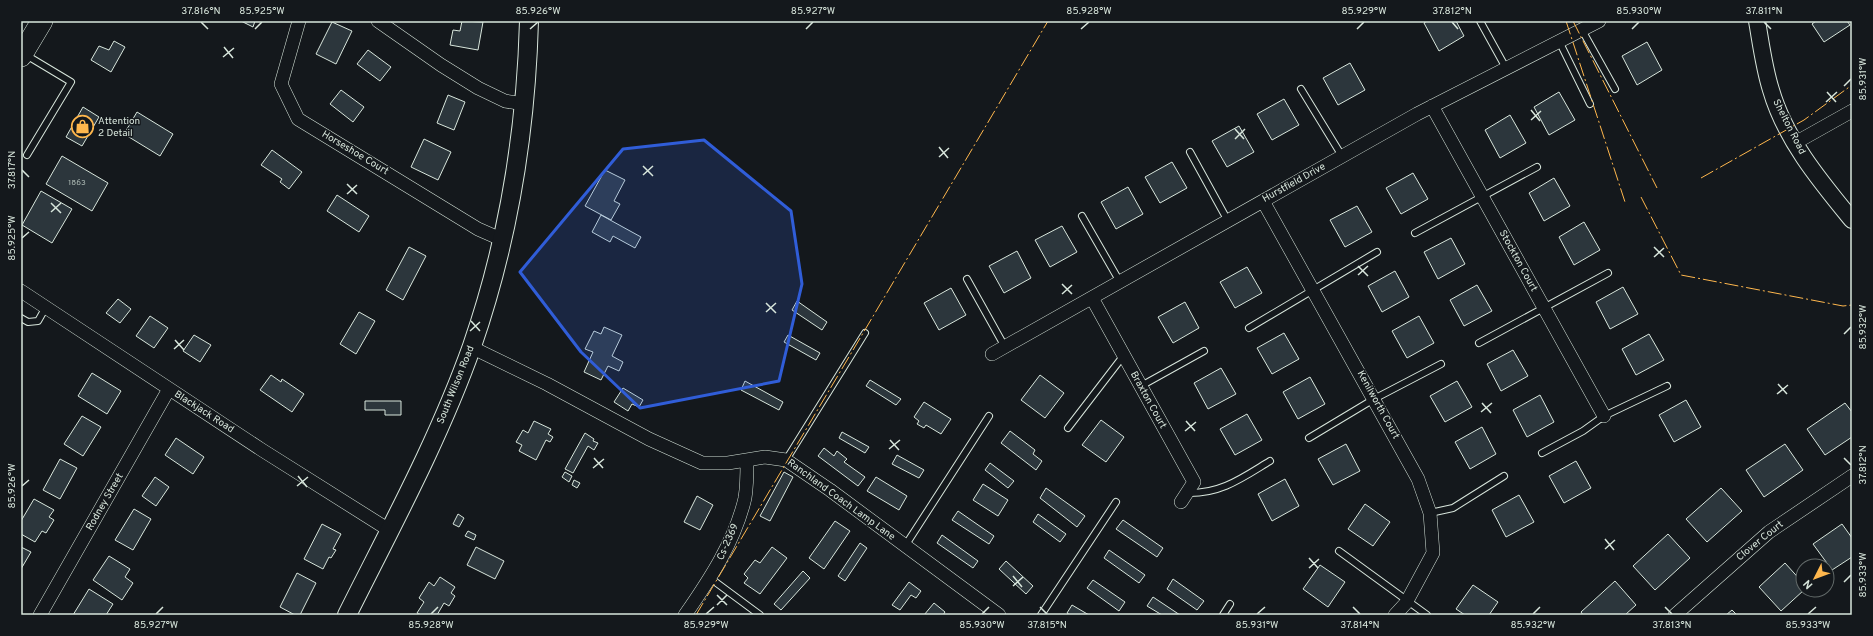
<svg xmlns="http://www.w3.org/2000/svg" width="1873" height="636" font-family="Overpass,sans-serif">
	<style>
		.building { fill: #2c363c; stroke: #d8e6dc }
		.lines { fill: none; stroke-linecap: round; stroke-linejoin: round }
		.service-casing { stroke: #d8e6dc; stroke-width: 8 }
		.minor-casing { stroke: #d8e6dc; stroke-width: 14 }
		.tertiary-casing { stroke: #d8e6dc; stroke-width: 18 }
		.secondary-casing { stroke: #d8e6dc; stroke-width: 20 }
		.trunk-casing { stroke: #d8e6dc; stroke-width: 22 }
		.service { stroke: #14181c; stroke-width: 6 }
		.minor { stroke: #14181c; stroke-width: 13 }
		.tertiary { stroke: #14181c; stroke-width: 16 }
		.secondary { stroke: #14181c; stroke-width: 18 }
		.trunk { stroke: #14181c; stroke-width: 21 }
		.power { stroke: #ffb74d; stroke-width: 1; stroke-dasharray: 14 3 2 3; stroke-linecap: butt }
		.marked { fill: #305dd8; fill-opacity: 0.2; stroke: #305dd8; stroke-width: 3; stroke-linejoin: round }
		.ticks { fill: none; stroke: #d8e6dc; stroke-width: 1.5 }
		.labels { text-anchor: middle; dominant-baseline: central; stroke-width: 3; stroke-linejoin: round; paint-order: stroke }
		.number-label { font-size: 8px; fill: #adbab4 }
		.poi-label { font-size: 10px; fill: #d8e6dc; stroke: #14181c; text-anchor: start }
		.street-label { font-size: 10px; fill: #d8e6dc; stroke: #14181c }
		.neatline { fill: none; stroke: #d8e6dc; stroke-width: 1.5 }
		.ticks-label { font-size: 10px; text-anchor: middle; fill: #d8e6dc }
	</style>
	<rect width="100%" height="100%" fill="#14181c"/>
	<path class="building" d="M241 21H255L253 27Z
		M462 21 483 22 478 50 450 45 453 30 460 31Z
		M1427 21H1456L1464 36 1439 51 1424 23Z
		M1816 21H1847L1850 25 1824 42 1812 24Z
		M332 22 352 31 336 64 316 54Z
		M114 41 125 47 111 72 91 60 99 46 109 50Z
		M1647 42 1662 70 1637 85 1622 56Z
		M368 50 391 67 380 81 357 64Z
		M1350 63 1365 90 1338 105 1323 78Z
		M341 90 364 107 353 122 330 104Z
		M1559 92 1575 120 1549 135 1534 107Z
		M448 95 465 102 454 130 437 123Z
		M1284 99 1299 125 1272 140 1257 114Z
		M83 107 99 117 82 146 66 137Z
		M137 112 173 134 160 156 124 134Z
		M1510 115 1526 143 1500 158 1485 130Z
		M1239 126 1254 152 1227 167 1212 141Z
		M424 139 451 152 438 180 411 167Z
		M272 150 302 172 289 189 280 182 282 179 261 165Z
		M62 156 108 183 92 211 46 184Z
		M1172 162 1187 188 1160 203 1145 177Z
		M605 170 625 180 614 201 620 204 611 220 585 206Z
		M1413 173 1428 199 1401 214 1386 188Z
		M1554 178 1570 206 1544 221 1529 193Z
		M1128 187 1143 214 1116 229 1101 202Z
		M41 191 72 209 52 243 22 225Z
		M337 195 369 216 359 232 327 211Z
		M1357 206 1372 232 1345 247 1330 220Z
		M601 215 641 237 635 248 613 236 610 242 592 232Z
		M1584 222 1600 250 1574 265 1559 237Z
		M1062 226 1077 252 1050 267 1035 240Z
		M1451 238 1465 264 1438 279 1424 252Z
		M409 247 426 256 403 300 386 290Z
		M1017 251 1031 278 1004 293 989 266Z
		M1247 267 1262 293 1235 308 1220 282Z
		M1395 271 1409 297 1382 312 1368 286Z
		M1477 285 1492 311 1464 326 1450 300Z
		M1623 287 1638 314 1610 329 1596 302Z
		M951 288 966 315 939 330 924 303Z
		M118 299 131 309 120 323 106 313Z
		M797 301 827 322 822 330 792 310Z
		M1185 302 1199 328 1173 343 1158 317Z
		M359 312 375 321 356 354 340 344Z
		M150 316 168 328 154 348 136 336Z
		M1419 316 1434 343 1407 358 1392 331Z
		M604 327 622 335 612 356 623 362 619 371 608 366 601 380 584 372 593 352 585 349 594 331 601 334Z
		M1284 333 1299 359 1272 374 1257 348Z
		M1649 334 1664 360 1636 375 1622 349Z
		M194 335 211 345 200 362 183 351Z
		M788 335 820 353 816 360 784 342Z
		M1513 350 1528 376 1501 391 1487 364Z
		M1221 368 1236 394 1208 409 1194 383Z
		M92 373 121 391 107 414 78 396Z
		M271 375 281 382 282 379 304 394 292 412 260 390Z
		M1040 375 1064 393 1045 418 1021 400Z
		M1310 377 1325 404 1298 419 1283 392Z
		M870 380 901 399 896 405 866 386Z
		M745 381 783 402 779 410 741 390Z
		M1457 381 1472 407 1445 422 1430 396Z
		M623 388 643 400 639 407 632 404 628 411 614 402Z
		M1540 395 1554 422 1527 437 1513 410Z
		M1686 400 1701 427 1674 442 1659 415Z
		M365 401H401V415H385V410H365Z
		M924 402 951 419 941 434 926 425 924 428 917 424 919 421 914 417Z
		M1845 403 1852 412V437L1825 455 1807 429Z
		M1247 414 1262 440 1235 455 1220 429Z
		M82 416 101 427 83 456 64 444Z
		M1101 420 1124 437 1106 462 1082 445Z
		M534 421 551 429 548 434 553 437 550 442 546 440 536 460 519 451 522 445 516 442 523 430 528 433Z
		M1482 427 1496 454 1470 469 1455 442Z
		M1010 431 1035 450 1033 454 1042 461 1036 470 1001 443Z
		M842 432 869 447 865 453 839 438Z
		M585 433 594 439 593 441 598 443 594 450 588 446 573 473 565 469Z
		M176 438 204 457 193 474 165 455Z
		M1346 444 1360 471 1333 485 1318 459Z
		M1785 444 1803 470 1764 497 1746 470Z
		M824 448 834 456 837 451 847 459 844 462 865 477 858 486 818 456Z
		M897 455 924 470 919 478 892 464Z
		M60 459 77 468 60 499 43 490Z
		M1576 461 1591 488 1564 503 1549 476Z
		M990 463 1014 481 1008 488 985 470Z
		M565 472 572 476 569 482 562 477Z
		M784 472 793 477 770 521 760 516Z
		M155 477 169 487 156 506 142 496Z
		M876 477 907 496 899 510 867 491Z
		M1285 479 1299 506 1272 521 1258 494Z
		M574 480 580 483 577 488 572 485Z
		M983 484 1008 500 998 516 973 500Z
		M1046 488 1085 516 1077 527 1040 498Z
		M1721 488 1742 511 1707 542 1686 519Z
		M1519 495 1534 522 1506 537 1492 510Z
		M697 496 713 505 700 530 684 522Z
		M34 499 54 510 49 517 54 520 46 533 42 531 35 542 21 534V521Z
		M1365 504 1390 522 1373 546 1348 529Z
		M134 509 151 519 133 550 115 540Z
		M958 511 994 536 989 544 952 520Z
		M458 514 464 518 459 527 453 524Z
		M1038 514 1066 534 1060 542 1033 522Z
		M1123 520 1163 548 1157 557 1116 529Z
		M835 521 850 531 824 569 809 558Z
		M322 524 341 534 333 549 336 550 331 558 329 557 323 569 304 559Z
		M1842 524 1852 538V557L1832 570 1813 544Z
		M468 531 476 535 474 540 465 536Z
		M1668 534 1690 558 1655 590 1633 566Z
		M942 535 978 561 973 568 937 543Z
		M860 543 867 548 845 581 838 576Z
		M21 547 31 552 21 569Z
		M476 547 504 561 495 579 467 565Z
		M772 547 787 558 760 594 744 583 748 578 744 574 755 560 760 563Z
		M1109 550 1145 575 1139 583 1104 558Z
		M109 556 130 569 125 577 133 583 122 600 93 580Z
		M1006 561 1033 586 1026 594 999 569Z
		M1785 563 1803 583 1804 590 1781 611 1759 587Z
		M1320 565 1345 582 1328 607 1303 589Z
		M803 571 810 578 781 610 774 604Z
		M297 573 316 583 300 615H295L280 607Z
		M440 577 455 587 451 593 455 596 449 606 444 603 437 615H421L417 613 424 602 419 598 429 582 434 586Z
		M1173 579 1204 601 1197 610 1167 589Z
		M1093 580 1125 602 1119 611 1087 588Z
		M1615 581 1636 605 1625 615H1583L1581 612Z
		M909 582 921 591 916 598 911 595 900 610 892 605Z
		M1473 585 1498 602 1489 615H1465L1456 609Z
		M89 589 113 604 106 615H73Z
		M1153 597 1180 615H1162L1147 606Z
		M934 603 945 612 943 615H924Z
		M1072 605 1089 615H1070L1067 613Z
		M1732 610 1737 615H1726Z"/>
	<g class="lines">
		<defs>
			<path id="service" d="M1480 21 1506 68
				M1582 30 1615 89
				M1559 41 1590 104
				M26 55 71 82 27 155
				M1301 89 1342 156
				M1190 152 1228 221
				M1082 216 1120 282
				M1415 233 1537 167
				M967 279 1005 347
				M21 318 28 322 38 321 46 307
				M1249 328 1377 252
				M1479 343 1608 273
				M1141 386 1204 351
				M1068 428 1124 355
				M1309 438 1374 399 1441 364
				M1542 453 1583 431 1604 416 1667 386
				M786 460 865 333
				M1187 493C1221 494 1242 478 1270 461
				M1430 513 1453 508 1504 476
				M905 546 989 416
				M1339 551 1427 615
				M710 578 760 615
				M1041 615 1116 502
				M1223 615 1230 604"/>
			<path id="minor" d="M299 21 281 84 298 119 478 229 503 240
				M378 21 441 65 478 88 505 101 524 104
				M1432 106 1604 416
				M1795 143 1852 111
				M1263 201 1418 479 1430 513 1433 553 1406 603 1395 615
				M21 291 262 450 389 530
				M1092 298 1194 482 1181 502
				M471 347 547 384 649 439 702 463H728L765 457 786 460 830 490 999 615
				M992 354 1417 114 1599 21
				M40 615 169 389
				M685 615C710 579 735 541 745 498 747 486 747 473 747 461
				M1675 615 1769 532 1852 476"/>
			<path id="tertiary" d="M1757 21C1761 44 1764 68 1771 90 1785 139 1820 181 1852 220"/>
			<path id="secondary" d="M347 615C391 527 439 439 472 346 508 242 526 131 529 21"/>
			<path id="trunk" d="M21 56 42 21"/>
		</defs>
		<use href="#service" class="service-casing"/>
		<use href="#minor" class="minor-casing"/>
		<use href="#tertiary" class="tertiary-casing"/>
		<use href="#secondary" class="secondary-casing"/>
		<use href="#trunk" class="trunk-casing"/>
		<use href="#service" class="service"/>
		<use href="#minor" class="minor"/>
		<use href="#tertiary" class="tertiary"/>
		<use href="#secondary" class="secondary"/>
		<use href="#trunk" class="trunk"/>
		<path class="power" d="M1566 21 1625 202
			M1573 21 1657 188
			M1701 178 1804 120 1852 85
			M1641 197 1681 275 1843 306 1852 305
			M696 615 1048 21"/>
	</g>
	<path class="marked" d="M704 140 791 211 802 284 779 381 640 408 581 352 520 272 623 149Z"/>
	<path class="ticks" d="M201 22 208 29M1452 22 1458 29M1764 22 1771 29M255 29 262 22M530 29 538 22M806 29 813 22M1081 29 1089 22M1357 29 1364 22M1632 29 1639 22M224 47 233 58M223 57 234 48M1844 86 1851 79M1827 92 1836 102M1826 102 1837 92M1531 110 1540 121M1531 120 1541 111M1235 129 1244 139M1235 139 1245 129M939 147 948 158M939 157 949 148M643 166 653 176M22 170 29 177M643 175 653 166M347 184 357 194M347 194 357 185M51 203 61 213M51 212 61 203M22 238 29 232M1654 247 1664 257M1654 257 1664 248M1358 266 1368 276M1358 275 1368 266M1062 284 1072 294M1062 294 1072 285M766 303 776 313M766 312 776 303M471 321 480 331M470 331 480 322M1844 334 1851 327M175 340 184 350M174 349 184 340M1778 384 1787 394M1777 394 1788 385M1482 403 1491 413M1481 412 1492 403M1186 421 1195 431M1185 431 1196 422M890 440 899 450M889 449 900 440M594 458 603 468M1844 458 1851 465M593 468 604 459M298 476 307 487M22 486 29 480M297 486 308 477M1605 539 1614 550M1605 549 1615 540M1309 558 1318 568M1309 568 1319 559M1013 576 1022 587M1844 582 1851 575M1013 586 1023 577M717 595 727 605M717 605 727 595M1040 607 1047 614M1353 607 1360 614M1665 607 1672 614M156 614 163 607M431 614 438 607M706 614 714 607M982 614 989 607M1257 614 1265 607M1533 614 1540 607M1808 614 1816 607"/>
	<defs>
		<symbol id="shop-ring" viewBox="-11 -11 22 22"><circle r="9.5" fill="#14181c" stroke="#ffb74d" stroke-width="1.5"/><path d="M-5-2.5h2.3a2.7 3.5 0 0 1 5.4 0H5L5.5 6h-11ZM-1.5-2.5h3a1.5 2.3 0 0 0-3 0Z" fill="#ffb74d"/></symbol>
	</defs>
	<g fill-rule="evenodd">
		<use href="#shop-ring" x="70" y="114" width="25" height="25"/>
	</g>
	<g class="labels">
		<g class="number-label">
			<text x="77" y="183">1863</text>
		</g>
		<g class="poi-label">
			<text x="98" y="121">Attention<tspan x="98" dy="12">2 Detail</tspan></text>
		</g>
		<g class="street-label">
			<text transform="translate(1789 127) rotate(63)">Shelton Road</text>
			<text transform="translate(355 153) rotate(31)">Horseshoe Court</text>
			<text transform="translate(1294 183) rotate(-29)">Hurstfield Drive</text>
			<text transform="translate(1518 261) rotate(61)">Stockton Court</text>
			<text transform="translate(456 385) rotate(-68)">South Wilson Road</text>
			<text transform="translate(1148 400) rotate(61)">Braxton Court</text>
			<text transform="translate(1378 405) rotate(61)">Kenilworth Court</text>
			<text transform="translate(204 412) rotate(33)">Blackjack Road</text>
			<text transform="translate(841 500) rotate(36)">Ranchland Coach Lamp Lane</text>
			<text transform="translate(105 502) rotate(-60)">Rodney Street</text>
			<text transform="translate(1760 541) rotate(-39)">Clover Court</text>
			<text transform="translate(728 542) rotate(-66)">Cs-2369</text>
		</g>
	</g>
	<rect width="1873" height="636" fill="none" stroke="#14181c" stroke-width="44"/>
	<g transform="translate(1815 578) rotate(228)"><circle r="19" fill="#14181c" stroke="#626a69"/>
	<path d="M0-3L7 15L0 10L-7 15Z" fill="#ffb74d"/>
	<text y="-6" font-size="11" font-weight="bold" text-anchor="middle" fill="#d8e6dc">N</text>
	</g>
	<rect x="22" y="22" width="1829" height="592" class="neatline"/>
	<g class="ticks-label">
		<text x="201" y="14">37.816°N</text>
		<text x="262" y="14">85.925°W</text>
		<text x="538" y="14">85.926°W</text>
		<text x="813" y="14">85.927°W</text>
		<text x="1089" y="14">85.928°W</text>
		<text x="1364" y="14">85.929°W</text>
		<text x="1452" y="14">37.812°N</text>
		<text x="1639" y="14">85.930°W</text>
		<text x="1764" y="14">37.811°N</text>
		<text transform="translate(1862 79) rotate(-90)" y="4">85.931°W</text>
		<text transform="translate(11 170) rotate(-90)" y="4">37.817°N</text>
		<text transform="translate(11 238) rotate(-90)" y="4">85.925°W</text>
		<text transform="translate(1862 327) rotate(-90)" y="4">85.932°W</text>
		<text transform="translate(1862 465) rotate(-90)" y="4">37.812°N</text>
		<text transform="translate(11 486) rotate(-90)" y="4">85.926°W</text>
		<text transform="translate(1862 575) rotate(-90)" y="4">85.933°W</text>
		<text x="156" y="628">85.927°W</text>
		<text x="431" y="628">85.928°W</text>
		<text x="706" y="628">85.929°W</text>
		<text x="982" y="628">85.930°W</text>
		<text x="1047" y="628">37.815°N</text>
		<text x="1257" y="628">85.931°W</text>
		<text x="1360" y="628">37.814°N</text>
		<text x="1533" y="628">85.932°W</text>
		<text x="1672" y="628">37.813°N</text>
		<text x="1808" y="628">85.933°W</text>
	</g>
</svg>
